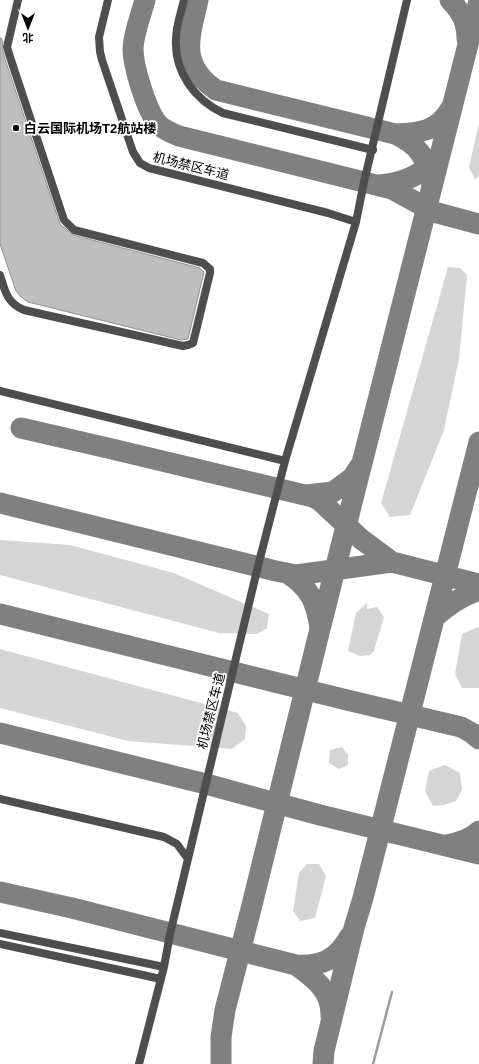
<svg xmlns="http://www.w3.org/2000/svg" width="479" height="1064" font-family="Arial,'Noto Sans SC',sans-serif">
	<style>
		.green { fill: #d5d5d5 }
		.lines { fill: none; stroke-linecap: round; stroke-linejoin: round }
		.stream { stroke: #9c9c9c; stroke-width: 2.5 }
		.taxiway { stroke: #808080; stroke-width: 21 }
		.building { fill: #bebebe; stroke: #929292 }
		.minor { stroke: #4e4e4e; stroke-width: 8 }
		.poi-dot { fill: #000; stroke: #fff; stroke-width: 1.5 }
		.labels { text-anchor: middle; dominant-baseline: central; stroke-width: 3.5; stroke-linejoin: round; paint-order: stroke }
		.poi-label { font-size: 13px; font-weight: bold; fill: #000; stroke: #fff; text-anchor: start }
		.street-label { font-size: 13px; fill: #000; stroke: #fff }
	</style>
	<rect width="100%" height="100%" fill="#fff"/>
	<path class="green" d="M479 123V176L475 180 469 167Z
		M448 267 460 268 467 275 459 359 444 430 410 515 390 517 381 503Z
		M0 540 70 545 174 573 269 614 267 628 257 634 219 633 0 575Z
		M367 603V609L377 607 384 617 374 651 370 655 360 656 348 651 356 613Z
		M478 627 479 628V688H462L455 674 462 634Z
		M0 649 238 713 246 726 245 739 232 749 128 741 0 708Z
		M342 747 348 755V765L339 769 329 763 330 750Z
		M445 765 460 773 462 790 456 801 444 805 433 806 425 791 429 771Z
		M307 864H319L326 876 315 918 300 921 293 911 299 873Z"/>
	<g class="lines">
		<path class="stream" d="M373 1064 392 992"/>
		<path class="taxiway" d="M145 0C141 15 134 32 133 48 133 66 147 114 160 126 166 131 172 133 179 136L392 189 434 212 479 224
			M198 0C190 37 178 64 216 90L395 134C423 147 425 159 432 186
			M450 0C462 12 467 23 467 39
			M395 134C420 133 437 132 451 108
			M379 185C401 183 422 177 435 158
			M21 428 112 449 313 497 319 500 361 539 392 562
			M306 495 333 492 352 478 360 466
			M0 503 276 571 296 575 392 562 479 584
			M287 573C310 588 316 601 320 628
			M0 614 347 700 461 727 472 733 479 739
			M435 617C448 605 462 596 479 590
			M0 733 206 784 320 815 479 854
			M446 845C458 843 470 840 479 831
			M0 892 72 908 296 965C322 967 337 959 350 936
			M296 965C314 978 332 991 331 1016
			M221 1064V1037L225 1010 251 909 320 629 479 1
			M323 1064 324 1051 354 928 363 898 479 442"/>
	</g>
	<path class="building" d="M0 38H1L3 42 2 48 5 59 60 224 73 235 200 268 204 272 188 339 181 340 28 302 20 296 16 291 0 244Z"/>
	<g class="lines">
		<path class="minor" d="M108 0 99 37 100 52 102 60 133 152 140 163 149 168 328 213 356 222
			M184 0C181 13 176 26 176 39 174 72 195 100 223 113L373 150
			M0 275C5 291 7 303 24 310L183 346 188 345 193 343 210 273V269L203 263 74 230 64 220 10 57 7 47 18 0
			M0 391 285 461 258 566 170 934 164 967 139 1064
			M285 461 356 222 364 182 407 0
			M0 799 164 837 177 844 188 859
			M0 933 164 967
			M0 944 161 979"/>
	</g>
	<circle class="poi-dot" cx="16" cy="128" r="4"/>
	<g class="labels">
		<g class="poi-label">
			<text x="24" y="128">白云国际机场T2航站楼</text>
		</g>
		<g class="street-label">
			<text transform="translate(191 166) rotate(14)">机场禁区车道</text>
			<text transform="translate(211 711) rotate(-76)">机场禁区车道</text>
		</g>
	</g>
	<g transform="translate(28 28) rotate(180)" stroke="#ffffff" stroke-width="3" paint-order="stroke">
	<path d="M0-3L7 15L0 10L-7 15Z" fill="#000000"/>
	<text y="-6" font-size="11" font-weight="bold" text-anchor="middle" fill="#000000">北</text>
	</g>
</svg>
